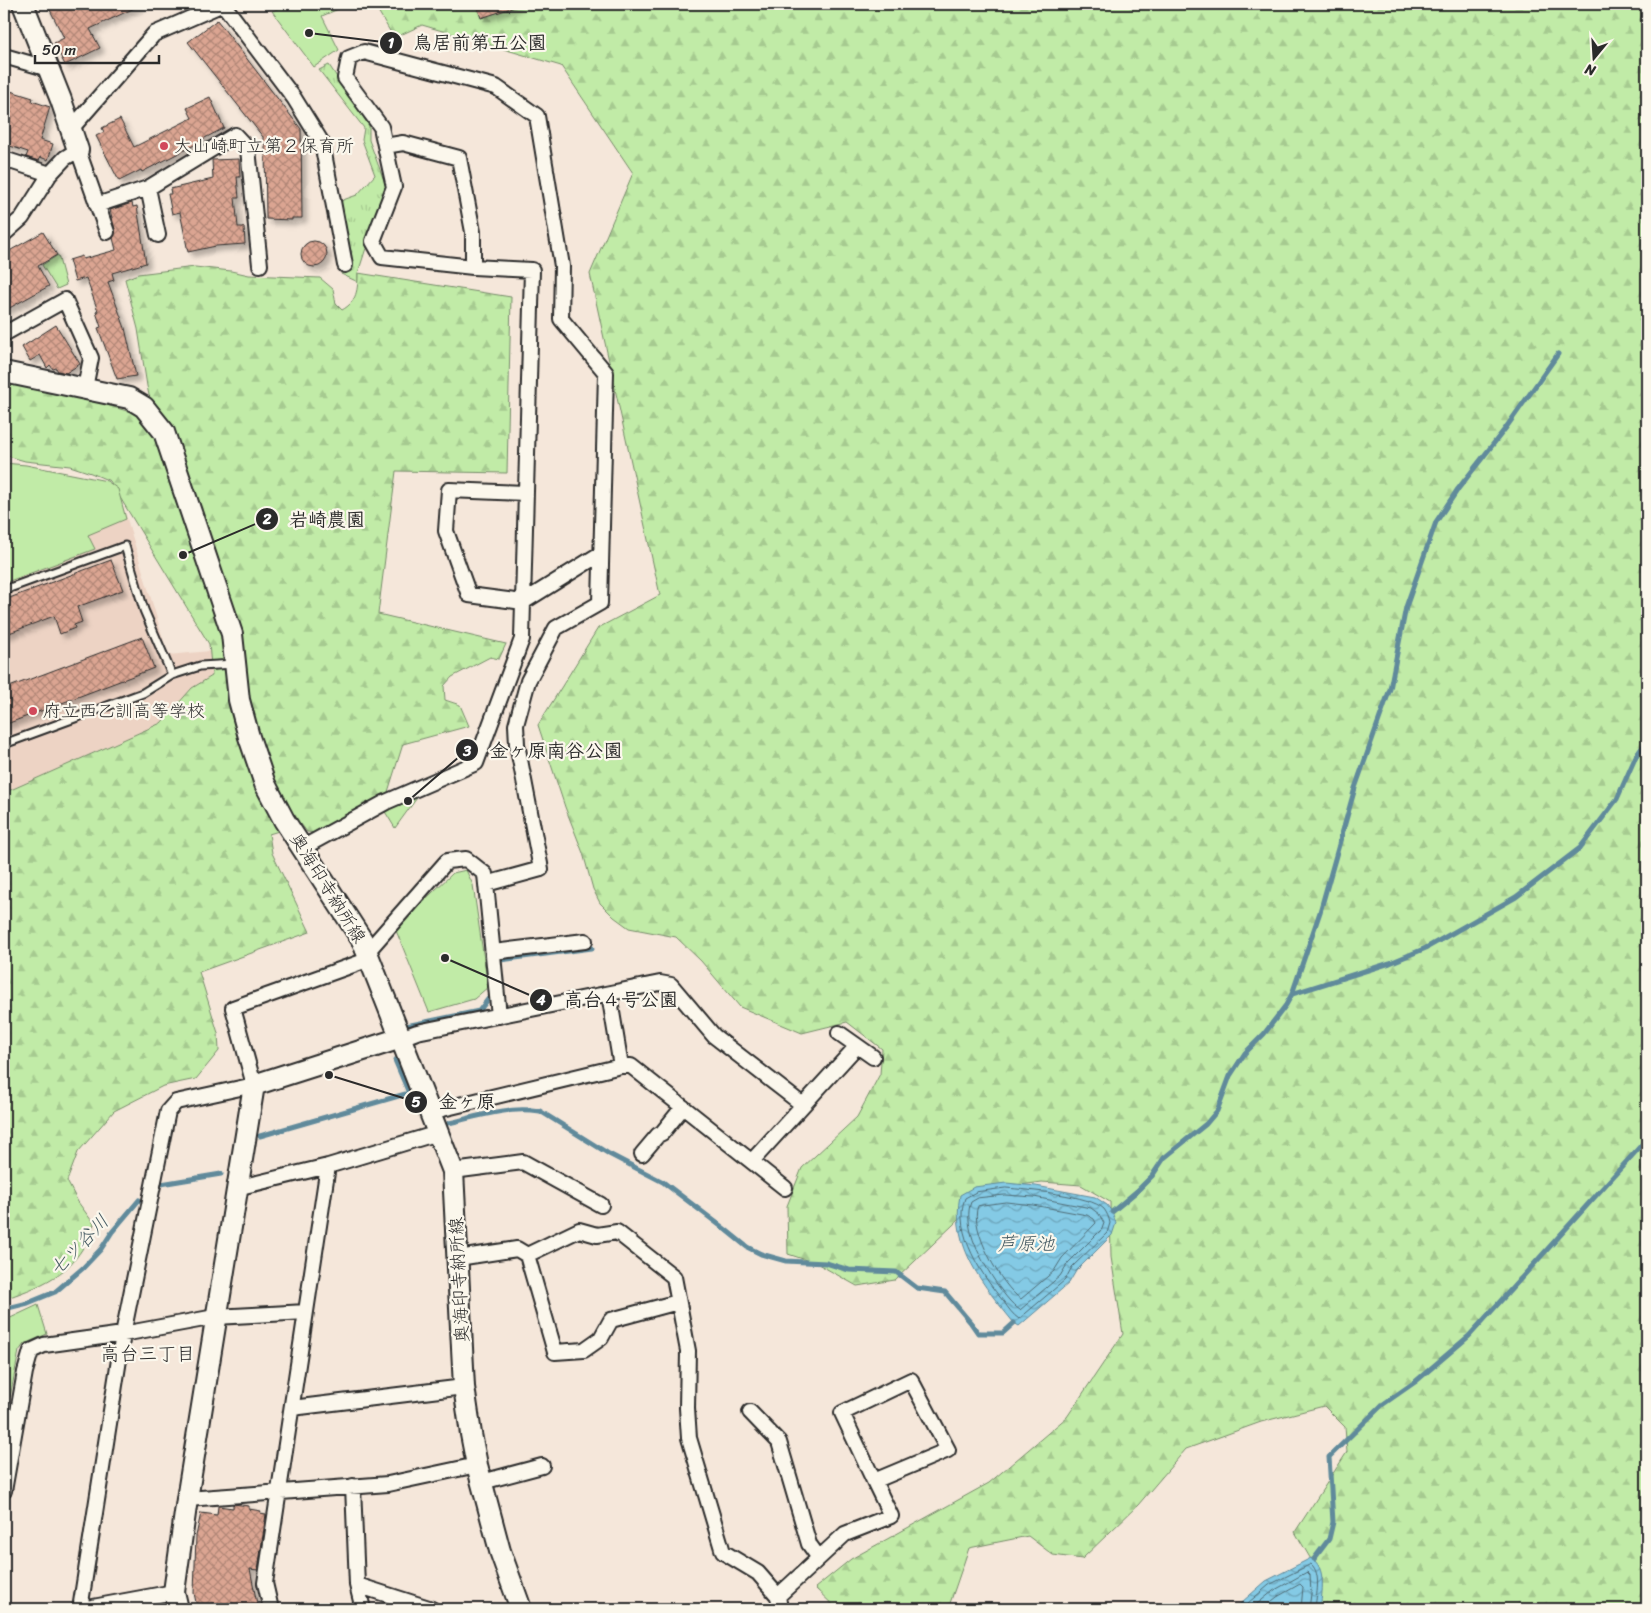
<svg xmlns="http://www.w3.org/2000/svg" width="1651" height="1613" font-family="Sriracha,'Klee One',sans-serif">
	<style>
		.built { fill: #edd3c4 }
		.grass { fill: url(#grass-tufts); stroke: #768b69 }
		.forest { fill: url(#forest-firs); stroke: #768b69 }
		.green { fill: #c1eba7; stroke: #768b69 }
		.water { fill: url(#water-waves); stroke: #608a9b }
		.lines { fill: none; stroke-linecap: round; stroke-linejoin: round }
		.shore { stroke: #4f6b75; stroke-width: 1 }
		.stream { stroke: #608a9b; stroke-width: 5 }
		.building { fill: url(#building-cross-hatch); stroke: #2b2b2b; filter: url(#shadow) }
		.lane-casing { stroke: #2b2b2b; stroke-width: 11 }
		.street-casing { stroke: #2b2b2b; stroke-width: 18 }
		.secondary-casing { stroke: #2b2b2b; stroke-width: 24 }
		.lane { stroke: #fbf7ec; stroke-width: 7 }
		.street { stroke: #fbf7ec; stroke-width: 14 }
		.secondary { stroke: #fbf7ec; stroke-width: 20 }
		.poi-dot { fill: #d1495b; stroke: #fbf7ec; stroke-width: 2 }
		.labels { text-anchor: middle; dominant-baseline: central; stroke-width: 4.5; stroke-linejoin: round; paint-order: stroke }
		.poi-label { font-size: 18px; fill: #2b2b2b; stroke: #fbf7ec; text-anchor: start }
		.street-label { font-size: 18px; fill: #2b2b2b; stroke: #fbf7ec }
		.water-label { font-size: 19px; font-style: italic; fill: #465b63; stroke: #fbf7ec }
		.neighbourhood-label { font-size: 19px; fill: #2b2b2b; stroke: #fbf7ec }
		.leader { fill: none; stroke: #2b2b2b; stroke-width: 2 }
		.callout-dot { fill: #2b2b2b; stroke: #fbf7ec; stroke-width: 2 }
		.mark-label { font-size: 15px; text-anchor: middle; font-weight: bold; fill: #fff }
		.callout-label { font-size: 19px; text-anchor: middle; font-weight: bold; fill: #2b2b2b; stroke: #fbf7ec; stroke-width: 4.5; stroke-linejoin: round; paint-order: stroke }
	</style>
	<defs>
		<pattern id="grass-tufts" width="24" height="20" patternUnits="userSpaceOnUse" patternTransform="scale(1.25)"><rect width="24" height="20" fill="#c1eba7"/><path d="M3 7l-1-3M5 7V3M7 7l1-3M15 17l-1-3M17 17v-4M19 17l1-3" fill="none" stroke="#a6ca90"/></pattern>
		<pattern id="forest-firs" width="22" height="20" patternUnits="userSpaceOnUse" patternTransform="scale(1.25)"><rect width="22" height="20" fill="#c1eba7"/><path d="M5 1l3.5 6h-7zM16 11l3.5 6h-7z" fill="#a6ca90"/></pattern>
		<pattern id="water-waves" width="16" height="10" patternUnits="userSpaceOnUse" patternTransform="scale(1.25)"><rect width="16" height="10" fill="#84cae5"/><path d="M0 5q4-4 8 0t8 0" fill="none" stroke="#6ca4ba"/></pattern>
		<pattern id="building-cross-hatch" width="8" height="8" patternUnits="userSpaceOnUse" patternTransform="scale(1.25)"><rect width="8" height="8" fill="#dba592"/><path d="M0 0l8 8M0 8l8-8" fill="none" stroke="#b28777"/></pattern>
		<filter id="shadow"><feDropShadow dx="4.5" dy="4.5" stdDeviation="2.5" flood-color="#0004"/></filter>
	</defs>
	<rect width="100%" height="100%" fill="#f5e7da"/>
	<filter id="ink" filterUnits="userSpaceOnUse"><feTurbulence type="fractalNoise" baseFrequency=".02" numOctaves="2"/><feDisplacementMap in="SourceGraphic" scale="10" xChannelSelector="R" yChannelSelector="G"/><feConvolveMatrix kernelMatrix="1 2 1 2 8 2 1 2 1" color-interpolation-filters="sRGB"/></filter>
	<g filter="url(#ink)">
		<path class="built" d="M4 463 26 465 107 481 118 489 168 655 210 651 212 676 192 688 161 723 4 793Z"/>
		<path class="grass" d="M329 65 369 126V140L386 186 358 273V282L341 274 344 264 352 252 345 240 338 206 343 200 357 195 375 175 362 140 364 128 319 70Z"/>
		<path class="forest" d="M374 4H1647V1609H1312L1323 1580 1295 1532 1347 1452 1345 1427 1324 1406 1261 1422 1186 1449 1138 1505 1082 1559 1053 1555 1028 1536 969 1548 948 1609H837L815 1588 851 1559 989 1483 1067 1417 1123 1334 1111 1257 1110 1202 1081 1185 1042 1182 991 1189 895 1280 857 1286 818 1264 788 1254 787 1206 802 1168 857 1117 880 1074 882 1049 847 1022 802 1033 740 1007 701 961 676 937 629 928 614 917 600 903 593 889 583 853 565 807 538 725 598 628 660 595 590 274 633 173 561 66 422 25 394 38Z
			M195 267 231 271 249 275 320 278 333 289 336 304 342 310C357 302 358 289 358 273L511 297 507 473 396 471 378 614 506 644 499 659 490 657 452 677 444 686 445 700 460 705 469 726 403 744 387 795 316 833 307 832 301 824 269 834 272 853 310 932 199 972 218 1033 219 1051 196 1079 163 1086 114 1111 78 1152 67 1181 78 1202 94 1224C78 1271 48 1284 4 1299V793L161 723 192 688 212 676 209 644 110 481 91 473 70 466 25 461 4 455V382L83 398 127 411 153 413 147 386 138 329 125 279 138 274Z"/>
		<path class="green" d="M291 4H350L322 16 339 50 314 67 272 11Z
			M58 255 66 285 57 289 42 265Z
			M4 463 26 465 107 481 118 489 126 519 88 535 95 549 4 583Z
			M422 791 395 828 384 810Z
			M466 870 473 885 488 987 474 999 429 1012 395 928 453 873Z
			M38 1305 47 1334 24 1344 19 1351 10 1397 4 1400V1321Z"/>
		<path class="water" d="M1006 1183 1036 1186 1095 1197 1107 1205 1112 1212 1116 1223 1112 1235 1076 1271 1069 1283 1019 1326 1014 1323C984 1286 950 1247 960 1195L974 1187Z
			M1311 1558C1327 1567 1322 1594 1320 1609H1234L1266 1581Z"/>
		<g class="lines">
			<path class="shore" d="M1006 1188C1027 1190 1090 1195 1104 1209 1107 1213 1109 1218 1110 1223L1107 1233 1072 1267 1065 1280 1019 1319C1013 1315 1008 1308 1004 1302 983 1277 952 1232 965 1198L976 1192Z
				M1005 1195 1034 1197 1091 1208 1099 1214 1104 1223 1102 1229 1068 1263 1060 1276 1020 1310C1004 1300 977 1255 972 1236 969 1226 967 1212 971 1202L978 1198Z
				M1006 1202 1033 1205 1087 1215 1094 1219 1096 1223 1062 1258 1054 1271 1021 1299C1002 1287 968 1228 978 1206Z
				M1241 1609 1269 1585 1311 1564C1322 1574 1316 1595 1315 1609
				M1251 1609 1273 1591 1307 1572 1310 1575 1311 1594 1309 1609
				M1262 1609 1277 1597 1300 1584 1303 1587 1301 1609"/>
			<path class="stream" d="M500 960 592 948
				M1292 994 1390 963 1426 948 1516 897 1580 848 1617 799 1636 756 1647 741
				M406 1026 479 1011 492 994 491 990
				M449 1123C479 1116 509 1106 540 1111L609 1154 663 1182 726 1230 747 1247 761 1254 786 1261 826 1263 849 1270 896 1272 917 1288 945 1292 971 1323 978 1333H1003L1014 1323
				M260 1136 409 1093 395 1060
				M161 1184 221 1174
				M1112 1212 1137 1191 1152 1176 1164 1158 1206 1124 1217 1111 1230 1076 1245 1053 1264 1034 1286 1005 1292 994 1320 912 1355 788 1390 689 1406 607 1436 522 1458 489 1505 429 1558 354
				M4 1309 28 1303 55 1292 83 1268 101 1249 112 1232 139 1200
				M1314 1559 1329 1539 1333 1522 1329 1457 1382 1405 1415 1382 1469 1336 1647 1139"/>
		</g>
		<path class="building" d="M47 4H143L90 29 100 48 65 65 54 43 64 38Z
			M476 4H518V6L481 18Z
			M217 20 301 129 302 218H292V220L266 219 265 145 263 140V137L188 42Z
			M4 89 33 98 32 101 50 107 40 140 53 144 48 160 40 157 39 161 26 157 28 152 4 144Z
			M210 97 224 128 203 139 204 140 142 172 141 170 119 181 96 136 104 132 102 128 120 119 134 147 192 118 187 108Z
			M239 159 240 177H237L239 198H235L238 227H244L245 244 216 246 188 252 180 212 172 214 168 194H171L170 189 213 179 212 160Z
			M132 203 133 207 137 206 146 263 112 273 114 280 108 282 125 328 136 376 117 379 98 328 101 327 96 312 98 311 86 278 75 281 69 260 82 256 83 259 116 250 113 238 115 230 110 210Z
			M43 232 57 255 38 266 49 286 4 311V254Z
			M301 254a13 13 0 1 1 26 0a13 13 0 1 1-26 0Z
			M56 325 80 364 66 373 58 371 56 368 53 369 50 365 47 368 40 355 30 361 22 347Z
			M111 560 123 590 77 607 82 622 74 625 75 628 60 634 54 616 4 635V600Z
			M142 637 154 668 4 725V689Z
			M233 1504 249 1506V1509L261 1511 260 1513 266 1514 258 1570 250 1569 258 1609H211L210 1606 197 1607 194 1593 196 1536 201 1513 217 1515 218 1506 233 1508Z"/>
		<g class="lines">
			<defs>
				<path id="lane" d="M4 590 125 546 144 610 172 675
					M4 744 143 693 172 675 200 666 235 664"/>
				<path id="street" d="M223 4 294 98 322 143 345 265
					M4 56 49 69
					M71 129 154 34 223 4
					M385 146 403 143 459 158 473 232V267
					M4 159 50 174
					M148 188 158 235
					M97 205 148 188 235 135 248 149 260 265
					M4 234 22 218 50 174 65 158 78 150 107 232
					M4 334 65 300 91 358 85 388
					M525 493 449 490 446 531 469 595 523 602 600 554
					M302 848 386 802 476 763 522 639 532 270 473 267 382 257 373 241 394 187 381 127 345 78 349 58 364 52 496 87 537 116 562 266 561 319 606 373 600 603 556 628 528 681 516 725 517 744 541 869 486 884
					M367 952 447 861 466 859 485 874 499 1016
					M493 952 585 941
					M609 994 621 1066
					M839 1033 873 1057
					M401 1038 417 1032 660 983 671 985 714 1036 803 1105
					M430 1112 621 1066H631L785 1188
					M642 1154 658 1135 662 1133 683 1107
					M752 1161 857 1046
					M453 1171 523 1162 601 1205
					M236 1188 328 1166 438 1133
					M527 1255 555 1352 584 1350 601 1338 611 1320 678 1302
					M458 1258 517 1249 527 1255 579 1230 597 1235 617 1232 674 1277 688 1351 687 1408 689 1438 723 1552 758 1573 778 1596 780 1609
					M292 1408 464 1387
					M750 1412 779 1442 809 1544 819 1558
					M482 1482 542 1466
					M353 1486 357 1585 363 1609
					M4 1491 25 1372 31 1351 44 1345 123 1334 215 1317 306 1312
					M187 1499 388 1484 477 1465
					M357 1585 432 1609
					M778 1596 845 1534 891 1516 874 1481 948 1450 911 1380 842 1413 874 1481
					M80 1609 123 1334 168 1111 176 1102 254 1085 233 1008 370 959
					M82 1609 174 1592
					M271 1609 265 1583 328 1166"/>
				<path id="secondary" d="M23 4 61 100 78 150
					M4 372 129 398 144 407 164 432 232 634 239 700 249 737 265 784 284 820 362 940 453 1171 464 1387 471 1434 477 1465 500 1551 521 1609
					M178 1609 174 1592 187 1499 254 1085 401 1038"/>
			</defs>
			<use href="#lane" class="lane-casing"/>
			<use href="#street" class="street-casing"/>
			<use href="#secondary" class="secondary-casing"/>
			<use href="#lane" class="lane"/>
			<use href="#street" class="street"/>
			<use href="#secondary" class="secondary"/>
		</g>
	</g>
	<g class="poi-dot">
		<circle cx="164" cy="146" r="5"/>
		<circle cx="33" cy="711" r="5"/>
	</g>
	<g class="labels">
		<g class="poi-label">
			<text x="174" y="146">大山崎町立第２保育所</text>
			<text x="43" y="711">府立西乙訓高等学校</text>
		</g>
		<g class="street-label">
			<text transform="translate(328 888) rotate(58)">奥海印寺納所線</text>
			<text transform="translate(459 1280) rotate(-93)">奥海印寺納所線</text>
		</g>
		<g class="water-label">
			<text x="1026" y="1243">芦原池</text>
			<text transform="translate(79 1245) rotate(-46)">七ツ谷川</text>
		</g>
		<g class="neighbourhood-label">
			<text x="148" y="1353">高台三丁目</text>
		</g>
	</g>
	<path class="leader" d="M309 33L391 43M183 555L267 519M408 801L467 750M445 958L541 1000M329 1075L416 1102"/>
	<g class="callout-dot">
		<circle cx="309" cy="33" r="5"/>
		<circle cx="183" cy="555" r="5"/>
		<circle cx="408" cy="801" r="5"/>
		<circle cx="445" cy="958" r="5"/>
		<circle cx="329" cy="1075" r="5"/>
		<circle cx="391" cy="43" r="12"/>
		<circle cx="267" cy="519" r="12"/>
		<circle cx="467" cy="750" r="12"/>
		<circle cx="541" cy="1000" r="12"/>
		<circle cx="416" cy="1102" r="12"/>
	</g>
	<g class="mark-label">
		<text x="391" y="48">1</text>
		<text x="267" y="524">2</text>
		<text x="467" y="756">3</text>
		<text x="541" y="1005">4</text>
		<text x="416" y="1107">5</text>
	</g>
	<g class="callout-label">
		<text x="480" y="49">鳥居前第五公園</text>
		<text x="327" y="526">岩崎農園</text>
		<text x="556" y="757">金ヶ原南谷公園</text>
		<text x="621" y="1006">高台４号公園</text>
		<text x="467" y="1108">金ヶ原</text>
	</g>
	<rect width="1651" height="1613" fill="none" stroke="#fbf7ec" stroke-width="20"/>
	<rect x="10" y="10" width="1631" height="1593" fill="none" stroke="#2b2b2b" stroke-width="2" filter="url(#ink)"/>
	<g transform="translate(1594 58) rotate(198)" stroke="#fbf7ec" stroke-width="4" paint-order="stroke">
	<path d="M0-4L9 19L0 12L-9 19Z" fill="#2b2b2b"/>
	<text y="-8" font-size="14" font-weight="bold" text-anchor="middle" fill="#2b2b2b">N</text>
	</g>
	<path d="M35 55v8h124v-8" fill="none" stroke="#2b2b2b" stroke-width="2.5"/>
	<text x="42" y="55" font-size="15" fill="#2b2b2b" stroke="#fbf7ec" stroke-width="4" paint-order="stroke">50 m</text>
</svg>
